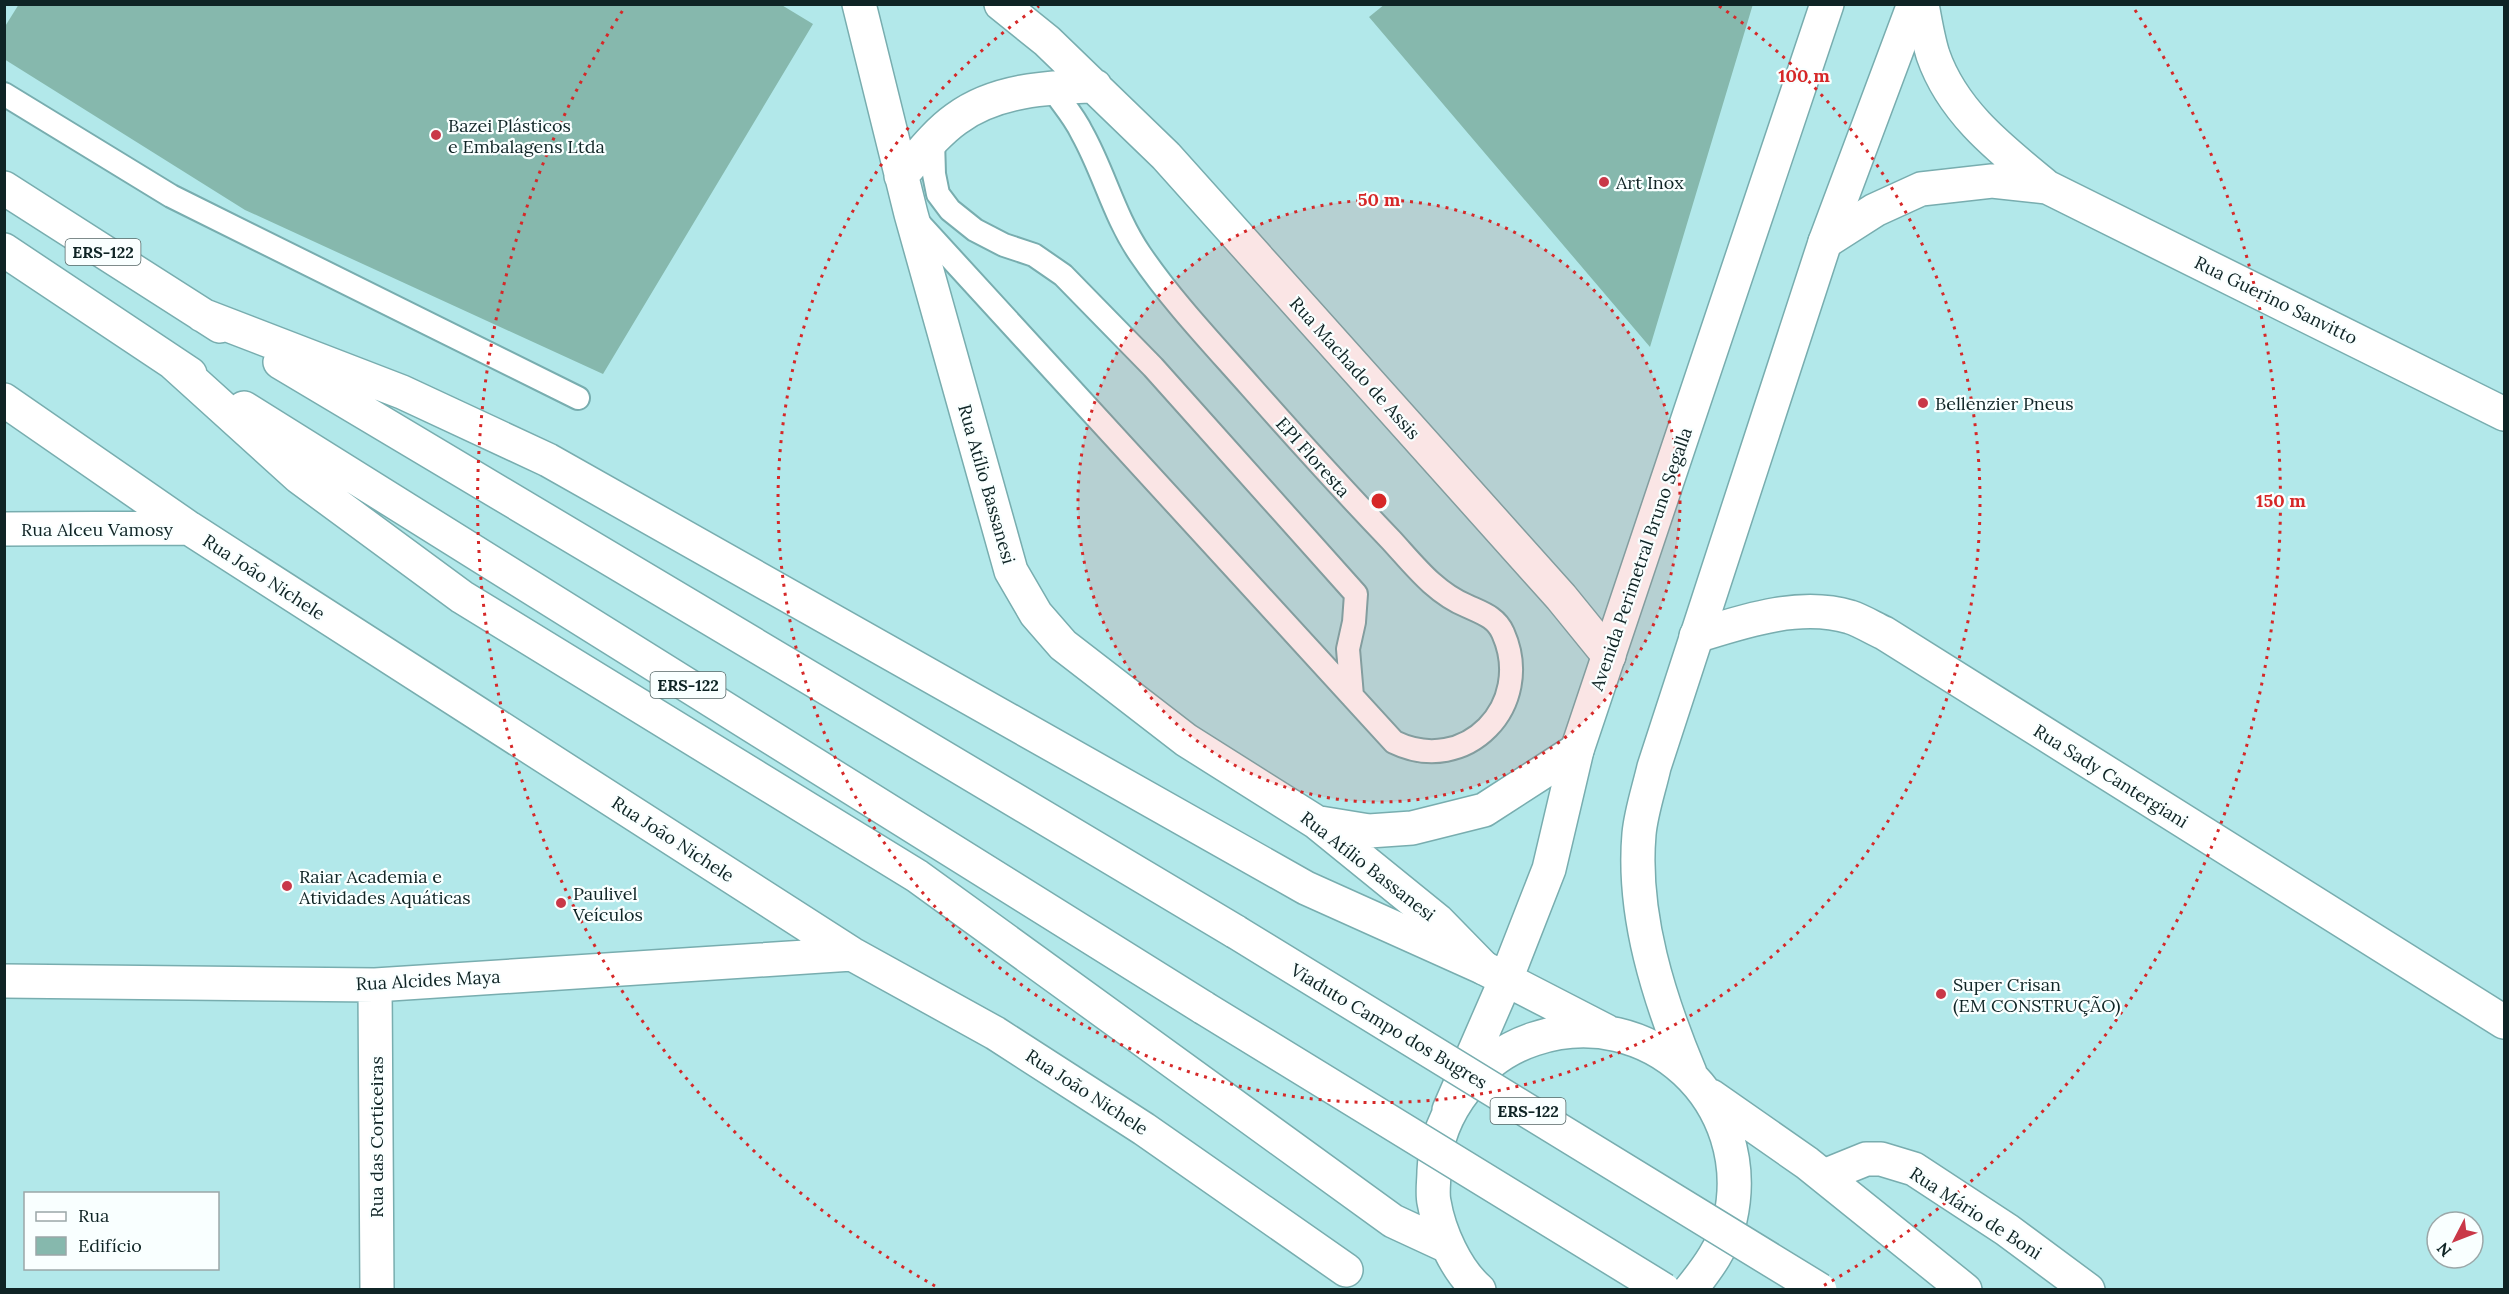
<svg xmlns="http://www.w3.org/2000/svg" width="2509" height="1294" font-family="Lora,serif">
	<style>
		.building { fill: #86b8ad }
		.lines { fill: none; stroke-linecap: round; stroke-linejoin: round }
		.lane-casing { stroke: #78adaf; stroke-width: 26 }
		.street-casing { stroke: #78adaf; stroke-width: 36 }
		.secondary-casing { stroke: #78adaf; stroke-width: 36 }
		.highway-casing { stroke: #78adaf; stroke-width: 36 }
		.lane { stroke: #fff; stroke-width: 22 }
		.street { stroke: #fff; stroke-width: 33 }
		.secondary { stroke: #fff; stroke-width: 33 }
		.highway { stroke: #fff; stroke-width: 33 }
		.highway-bridge-casing { stroke: #78adaf; stroke-width: 36; stroke-linecap: butt }
		.highway-bridge { stroke: #fff; stroke-width: 33 }
		.ring { fill: none; stroke: #d62828; stroke-width: 3; stroke-dasharray: 3 6 }
		.poi-dot { fill: #c93848; stroke: #f9ffff; stroke-width: 2 }
		.labels { text-anchor: middle; dominant-baseline: central; stroke-width: 4.5; stroke-linejoin: round; paint-order: stroke }
		.shield { fill: #f9ffff; stroke: #566; stroke-width: 1.5 }
		.shield-label { font-size: 16px; font-weight: bold; fill: #0f2425 }
		.poi-label { font-size: 18px; fill: #0f2425; stroke: #f9ffff; text-anchor: start }
		.street-label { font-size: 18px; fill: #0f2425; stroke: #f9ffff }
		.centre { fill: #d62828; stroke: #f9ffff; stroke-width: 3 }
		.ring-label { font-size: 18px; text-anchor: middle; font-weight: bold; fill: #d62828; stroke: #f9ffff; stroke-width: 4.5; stroke-linejoin: round; paint-order: stroke }
	</style>
	<rect width="100%" height="100%" fill="#b2e8ea"/>
	<path class="building" d="M19 4H780L813 24 603 374 245 210 4 59V28Z
		M1385 4H1753L1650 347 1369 17Z"/>
	<g class="lines">
		<defs>
			<path id="lane" d="M4 94 171 196 578 398
				M933 140 934 174 938 194 950 210 975 230 1004 245 1034 255 1063 275 1153 367 1356 594 1354 622 1348 649 1352 696
				M916 220 1394 742C1466 777 1535 705 1503 633 1496 617 1482 613 1467 606 1435 593 1414 565 1391 540 1343 490 1296 438 1250 386 1212 343 1172 301 1140 254 1114 216 1104 172 1082 133 1074 116 1061 102 1051 87"/>
			<path id="street" d="M859 4 911 214 1011 571 1036 614 1063 645 1186 740 1316 822 1438 921 1484 968
				M1001 4 1047 41 1166 156 1561 597 1609 656
				M901 176C918 157 935 134 956 119 995 90 1048 87 1095 86
				M4 400 189 528 852 954 995 1033 1144 1129 1346 1270
				M4 529 189 528
				M1696 636C1744 621 1800 602 1850 617 1862 621 1873 628 1884 633L2504 1022
				M1320 823 1369 831 1412 828 1484 810 1577 750
				M4 981 375 985 852 954
				M375 985 377 1290
				M1824 1176 1866 1159H1881L1914 1169 2007 1230 2088 1290"/>
			<path id="secondary" d="M1922 4C1925 21 1928 39 1933 55 1953 113 2002 150 2047 187L2504 414
				M1825 242 1875 210 1921 189 1992 181 2047 187"/>
			<path id="highway" d="M4 188 220 326
				M4 250 190 374
				M202 315 402 392 548 460 1306 888 1484 968 1606 1031
				M172 362 299 477 462 597 917 876 1393 1221 1447 1246
				M280 362 1236 932
				M244 408 1204 1008
				M1690 1073C1659 999 1632 915 1639 834 1641 812 1649 789 1654 767L1825 242 1914 4
				M1711 1096 1807 1163 1965 1290
				M1449 1110 1506 979 1549 869 1577 750 1827 4
				M1479 1290C1456 1270 1439 1232 1434 1202 1432 1193 1434 1181 1434 1171 1435 1140 1447 1112 1466 1088 1483 1065 1507 1048 1534 1039 1649 1001 1757 1102 1730 1220 1724 1246 1707 1269 1690 1290"/>
		</defs>
		<use href="#lane" class="lane-casing"/>
		<use href="#street" class="street-casing"/>
		<use href="#secondary" class="secondary-casing"/>
		<use href="#highway" class="highway-casing"/>
		<use href="#lane" class="lane"/>
		<use href="#street" class="street"/>
		<use href="#secondary" class="secondary"/>
		<use href="#highway" class="highway"/>
		<defs>
			<path id="highway-bridge" d="M1236 932 1820 1290
				M1204 1008 1664 1290"/>
		</defs>
		<use href="#highway-bridge" class="highway-bridge-casing"/>
		<use href="#highway-bridge" class="highway-bridge"/>
	</g>
	<circle cx="1379" cy="501" r="301" fill="#d62828" fill-opacity=".12"/>
	<g class="ring">
		<circle cx="1379" cy="501" r="301"/>
		<path d="M1719 6A601 601 0 1 1 1039 6"/>
		<path d="M935 1286A902 902 0 0 1 623 10M2135 10A902 902 0 0 1 1823 1286"/>
	</g>
	<g class="poi-dot">
		<circle cx="436" cy="135" r="6"/>
		<circle cx="1604" cy="182" r="6"/>
		<circle cx="1923" cy="403" r="6"/>
		<circle cx="287" cy="886" r="6"/>
		<circle cx="561" cy="903" r="6"/>
		<circle cx="1941" cy="994" r="6"/>
	</g>
	<g class="labels">
		<g class="shield">
			<rect x="65.5" y="239" width="75" height="26" rx="4.5"/>
			<rect x="650.5" y="672" width="75" height="26" rx="4.5"/>
			<rect x="1490.5" y="1098" width="75" height="26" rx="4.5"/>
		</g>
		<g class="shield-label">
			<text x="103" y="252">ERS-122</text>
			<text x="688" y="685">ERS-122</text>
			<text x="1528" y="1111">ERS-122</text>
		</g>
		<g class="poi-label">
			<text x="448" y="125">Bazei Plásticos<tspan x="448" dy="21">e Embalagens Ltda</tspan></text>
			<text x="1616" y="182">Art Inox</text>
			<text x="1935" y="403">Bellenzier Pneus</text>
			<text x="299" y="876">Raiar Academia e<tspan x="299" dy="21">Atividades Aquáticas</tspan></text>
			<text x="573" y="893">Paulivel<tspan x="573" dy="21">Veículos</tspan></text>
			<text x="1953" y="984">Super Crisan<tspan x="1953" dy="21">(EM CONSTRUÇÃO)</tspan></text>
		</g>
		<g class="street-label">
			<text transform="translate(2276 300) rotate(26)">Rua Guerino Sanvitto</text>
			<text transform="translate(1355 368) rotate(48)">Rua Machado de Assis</text>
			<text transform="translate(1313 457) rotate(48)">EPI Floresta</text>
			<text transform="translate(987 484) rotate(74)">Rua Atílio Bassanesi</text>
			<text x="97" y="529">Rua Alceu Vamosy</text>
			<text transform="translate(1641 559) rotate(-71)">Avenida Perimetral Bruno Segalla</text>
			<text transform="translate(264 577) rotate(33)">Rua João Nichele</text>
			<text transform="translate(2111 776) rotate(32)">Rua Sady Cantergiani</text>
			<text transform="translate(673 839) rotate(33)">Rua João Nichele</text>
			<text transform="translate(1368 866) rotate(38)">Rua Atílio Bassanesi</text>
			<text transform="translate(428 980) rotate(-3)">Rua Alcides Maya</text>
			<text transform="translate(1389 1026) rotate(31)">Viaduto Campo dos Bugres</text>
			<text transform="translate(1087 1092) rotate(33)">Rua João Nichele</text>
			<text transform="translate(376 1137) rotate(-90)">Rua das Corticeiras</text>
			<text transform="translate(1976 1213) rotate(33)">Rua Mário de Boni</text>
		</g>
	</g>
	<circle cx="1379" cy="501" r="9" class="centre"/>
	<g class="ring-label">
		<text x="1804" y="82">100 m</text>
		<text x="1379" y="206">50 m</text>
		<text x="2281" y="507">150 m</text>
	</g>
	<rect width="2509" height="1294" fill="none" stroke="#0f2425" stroke-width="12"/>
	<rect x="24" y="1192" width="195" height="78" fill="#f9ffff" stroke="#9ba7a8" stroke-width="1.5"/>
	<rect x="36" y="1212" width="30" height="9" fill="#ffffff" stroke="#9ba7a8" stroke-width="1.5"/>
	<text x="78" y="1222" font-size="18" fill="#0f2425">Rua</text>
	<rect x="36" y="1237" width="30" height="18" fill="#86b8ad" stroke="#9ba7a8" stroke-width="1.5"/>
	<text x="78" y="1252" font-size="18" fill="#0f2425">Edifício</text>
	<g transform="translate(2455 1240) rotate(228)"><circle r="28" fill="#f9ffff" stroke="#9ba7a8" stroke-width="1.5"/>
	<path d="M0-4.5L10 22L0 15L-10 22Z" fill="#c93848"/>
	<text y="-9" font-size="16" font-weight="bold" text-anchor="middle" fill="#0f2425">N</text>
	</g>
</svg>
